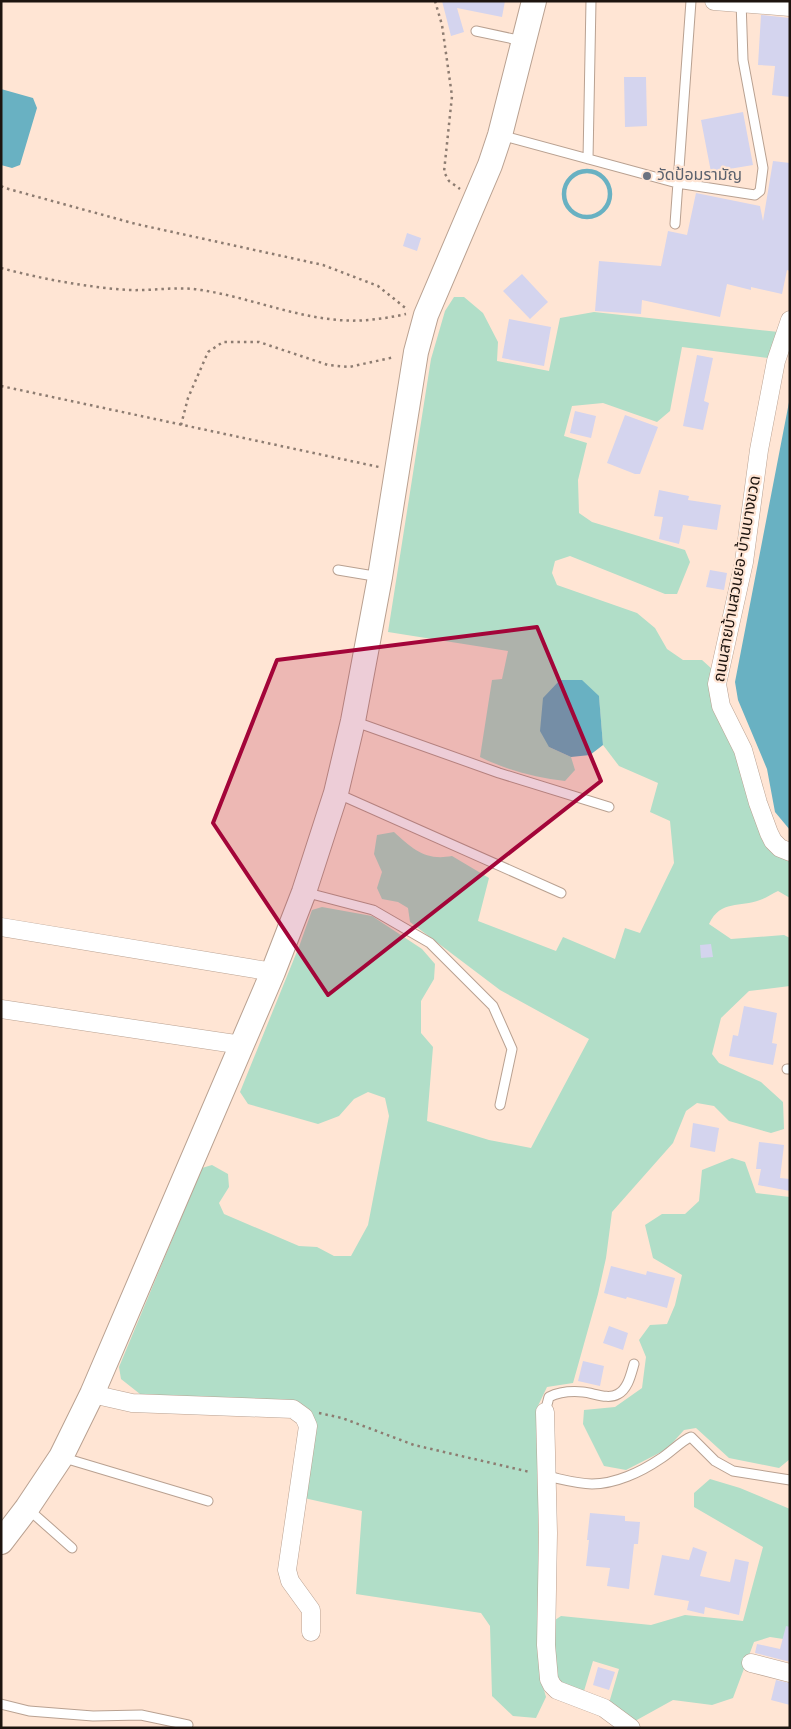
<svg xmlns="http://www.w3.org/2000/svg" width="791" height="1729" font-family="Overpass,'Noto Sans Thai',sans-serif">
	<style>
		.green { fill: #b1dec8 }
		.water { fill: #69b1c2 }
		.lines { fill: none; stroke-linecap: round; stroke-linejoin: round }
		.stream { stroke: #69b1c2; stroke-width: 4.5 }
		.building { fill: #d4d4ee }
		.lane-casing { stroke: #b9a191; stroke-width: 11 }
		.street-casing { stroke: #b9a191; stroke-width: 19 }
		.secondary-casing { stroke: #b9a191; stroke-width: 26 }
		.path { stroke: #8d7c71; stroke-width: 2.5; stroke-dasharray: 2.5 4; stroke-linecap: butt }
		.lane { stroke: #fff; stroke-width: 9 }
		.street { stroke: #fff; stroke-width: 18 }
		.secondary { stroke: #fff; stroke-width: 24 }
		.marked { fill: #a30539; fill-opacity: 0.2; stroke: #a30539; stroke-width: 4; stroke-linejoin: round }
		.worship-dot { fill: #6b7280; stroke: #ffe5d4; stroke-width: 2 }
		.labels { text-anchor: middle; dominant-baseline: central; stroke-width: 4.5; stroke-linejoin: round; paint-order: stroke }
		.worship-label { font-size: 16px; fill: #5b616d; stroke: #ffe5d4; text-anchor: start }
		.street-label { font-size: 16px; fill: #1d140f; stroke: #ffe5d4 }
	</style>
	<rect width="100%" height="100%" fill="#ffe5d4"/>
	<path class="green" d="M454 297H464L483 313 498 342 497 361 549 371 560 318 594 312 779 332 768 358 682 347 670 411 657 422 603 403 572 406 564 436 587 443 578 480 579 513 592 522 685 550 690 562 677 594H665L570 556 555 561 552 573 557 585 637 613 655 628 667 649 683 660H702L712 669 710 686 790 860V898L778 891C772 894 766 898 760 900 740 908 721 899 709 924L731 939 784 935 790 938V986L749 991 721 1018 712 1054 719 1063 761 1082 783 1102 784 1129 771 1133 729 1121 714 1106 697 1103 686 1111 673 1143 612 1212 606 1258 598 1294 573 1383 547 1387 537 1408 540 1676 546 1697 536 1718 513 1716 492 1696 490 1626 481 1613 356 1594 362 1511 304 1498 314 1423 306 1407 296 1402 140 1394 121 1379 119 1367 202 1168 212 1165 228 1174 229 1187 219 1203 224 1214 299 1246 317 1247 334 1256H351L368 1225 389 1116 385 1098 368 1092 354 1099 339 1116 318 1124 248 1104 240 1092 300 944 312 910 322 907 372 916 422 949 435 964 434 979 421 1001V1033L433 1047 427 1121 489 1140 531 1148 589 1039 500 990 410 922 408 908 398 902 382 899 377 888 382 872 374 854 377 835 394 832C413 849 425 861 452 856L489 878 478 921 556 951 563 937 615 959 625 928 640 933 674 863 670 821 650 812 658 783 619 766 603 745 599 697 549 747 571 757 575 770 565 781C535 778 507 770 480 757L492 680 502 679 508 651 388 632 431 359 445 311Z
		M732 1158 745 1162 756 1193 790 1197V1459L779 1468 729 1458 696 1428 684 1430 667 1449 626 1470 604 1466 583 1424 584 1410 615 1407 642 1388 646 1357 639 1340 650 1325 667 1324 675 1305 682 1275 653 1258 645 1225 662 1214H685L699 1201 702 1170Z
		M710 1479 740 1488 790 1509V1640L770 1637 754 1642 733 1698 712 1705 673 1700 635 1721 609 1703 619 1669 593 1661 584 1691 562 1685 553 1672 555 1620 561 1616 651 1625 685 1615 743 1621 763 1547 694 1507V1493Z"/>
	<path class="water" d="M1 89 33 98 37 108 20 165 12 168 1 165Z
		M790 397V830L775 812 767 769 738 700 735 682Z
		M560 680H582L599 696 603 745 590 755 571 757 549 747 540 731 543 698Z"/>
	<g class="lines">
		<path class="stream" d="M564 194a23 23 0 1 1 46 0a23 23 0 1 1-46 0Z"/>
	</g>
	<path class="building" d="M442 1H505L502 17 457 8 464 32 451 36Z
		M761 15 790 18V97L772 95 775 66 758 65Z
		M624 77H646L647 126 625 127Z
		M743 112 753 165 711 172 701 120Z
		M773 161 790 163V271L787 270 782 294 751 287V290L727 284 720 317 642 300 641 314 595 311 599 261 661 266 668 231 687 235 696 193 760 206 763 221Z
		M407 233 421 238 417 251 403 246Z
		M522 274 548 302 530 319 503 291Z
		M509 319 551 327 544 366 502 358Z
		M697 355 713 358 704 401 709 403 703 430 683 426Z
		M575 411 596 416 591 438 570 433Z
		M625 415 658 427 640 474H635L607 463Z
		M659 490 689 496 688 500 721 505 717 530 683 525 679 544 659 539 663 517 654 516Z
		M710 570 727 573 724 590 706 587Z
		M711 944 713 957 701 958 700 945Z
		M744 1006 777 1013 772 1043 777 1044 773 1065 729 1056 733 1035 738 1036Z
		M693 1123 719 1128 715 1152 690 1147Z
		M759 1142 784 1145 780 1178 790 1179V1191L758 1185 761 1169H756Z
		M611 1266 646 1275 647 1271 675 1278 667 1308 627 1297 626 1299 604 1293Z
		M609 1326 628 1333 623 1350 603 1343Z
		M583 1361 604 1366 600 1386 578 1381Z
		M590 1513 625 1516V1521L640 1522 638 1544H634L629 1589 607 1586 610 1568 586 1566 589 1540H587Z
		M693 1547 707 1552 700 1576 730 1582 735 1559 749 1562 739 1615 705 1607 704 1614 687 1610 689 1601 654 1595 662 1555 689 1560Z
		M786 1626 790 1627V1662L755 1653 757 1644 780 1649Z
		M598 1667 615 1672 609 1690 593 1685Z
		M776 1680 790 1683V1705L771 1700Z"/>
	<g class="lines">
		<defs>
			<path id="lane" d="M476 31 523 41
				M500 135 677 183 755 195 760 191 763 168 743 60 741 1
				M588 159 591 1
				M675 224 691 1
				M338 570 380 577
				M353 721 499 773 609 807
				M336 793 561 893
				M304 892 373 910 430 943 493 1006 512 1049 500 1105
				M787 1069H790
				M545 1412 549 1397C559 1392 572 1391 583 1392 594 1393 608 1400 618 1394 628 1389 631 1374 634 1364
				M61 1457 208 1501
				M546 1476C561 1479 577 1484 592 1484 615 1484 641 1472 660 1459 669 1454 682 1440 691 1437L715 1461 733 1471 790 1480
				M27 1508 72 1548
				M1 1704 29 1711 93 1716 141 1715 188 1725"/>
			<path id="street" d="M714 1 790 7
				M790 320 776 361 759 450 744 562 717 684 721 706 743 750 758 803 769 833 773 841 780 848 790 852
				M1 927 273 972
				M1 1009 242 1045
				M92 1394 132 1403 293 1409 304 1417 308 1426 287 1570 290 1581 311 1610V1632
				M545 1412 548 1533 546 1645 549 1679 552 1685 557 1690 604 1708 631 1728
				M751 1663 790 1673"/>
			<path id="secondary" d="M1 1542 27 1508 61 1457 92 1394 273 972 304 892 336 793 353 721 380 577 416 352 426 315 490 165 500 135 534 1"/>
		</defs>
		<use href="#lane" class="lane-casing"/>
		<use href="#street" class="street-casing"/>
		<use href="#secondary" class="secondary-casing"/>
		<path class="path" d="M435 1 442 25 452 96 444 172 449 181 460 189
			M1 186 5 188 136 224 323 265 378 286 408 310
			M1 268C42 279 86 287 128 290 153 291 176 286 201 290 247 297 291 316 338 320 361 322 383 319 406 314
			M1 386 379 467
			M181 425 188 398 208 352 223 342H259L328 365 349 367 395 357
			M319 1413 342 1418 414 1445 530 1472"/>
		<use href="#lane" class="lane"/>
		<use href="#street" class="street"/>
		<use href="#secondary" class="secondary"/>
	</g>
	<path class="marked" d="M537 627 601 781 328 995 213 823 277 660Z"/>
	<circle class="worship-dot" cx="647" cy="176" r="5"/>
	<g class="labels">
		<g class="worship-label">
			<text x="657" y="176">วัดป้อมรามัญ</text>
		</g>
		<g class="street-label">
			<text transform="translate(738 579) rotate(-80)">ถนนสายบ้านสวนยอ-บ้านบางขวด</text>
		</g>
	</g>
	<rect width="791" height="1729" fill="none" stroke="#1d140f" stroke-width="5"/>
</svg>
